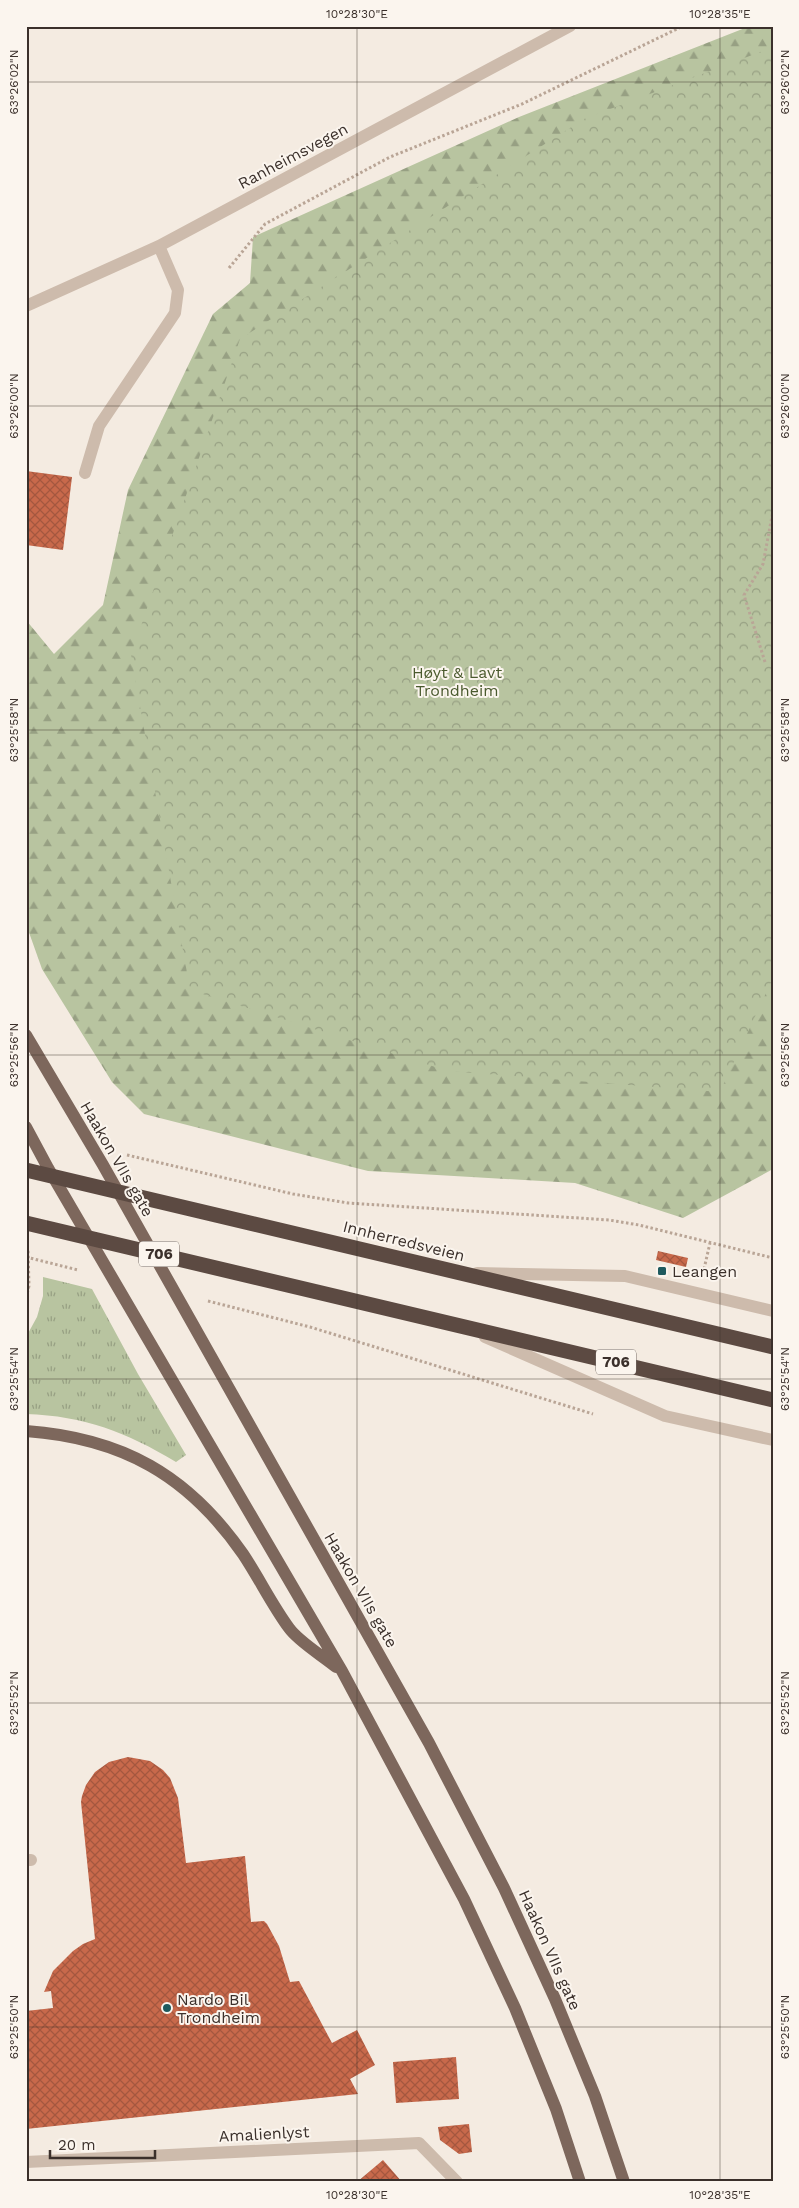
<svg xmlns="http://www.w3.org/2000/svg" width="799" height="2208" font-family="'Work Sans',sans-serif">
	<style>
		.grass { fill: url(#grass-tufts) }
		.forest { fill: url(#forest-firs) }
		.park { fill: url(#park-crowns) }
		.building { fill: url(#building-cross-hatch) }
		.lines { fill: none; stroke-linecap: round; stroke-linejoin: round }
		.path { stroke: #b9a596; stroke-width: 3; stroke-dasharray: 2.5 2.5; stroke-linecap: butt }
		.minor { stroke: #cdbbac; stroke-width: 12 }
		.major { stroke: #7d675c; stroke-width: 12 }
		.highway { stroke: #5c4a42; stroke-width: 15 }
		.ticks { fill: none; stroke: #3b302b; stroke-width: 1; stroke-opacity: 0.45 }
		.poi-dot { fill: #1f5a5e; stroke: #fbf5ee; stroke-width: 2 }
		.labels { text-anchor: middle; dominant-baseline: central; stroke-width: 4; stroke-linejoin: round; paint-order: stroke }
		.shield { fill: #fbf5ee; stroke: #756b66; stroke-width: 1 }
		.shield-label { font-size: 15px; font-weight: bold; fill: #3b302b }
		.street-label { font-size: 16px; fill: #3b302b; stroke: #fbf5ee }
		.park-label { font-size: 16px; fill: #4a5a2e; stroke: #fbf5ee }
		.poi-label { font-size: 16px; fill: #3b302b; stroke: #fbf5ee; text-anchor: start }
		.neatline { fill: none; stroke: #3b302b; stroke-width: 2 }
		.ticks-label { font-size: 12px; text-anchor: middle; fill: #3b302b }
	</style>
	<defs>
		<pattern id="grass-tufts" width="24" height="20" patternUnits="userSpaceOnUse" patternTransform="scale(1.25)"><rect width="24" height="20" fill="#b8c4a0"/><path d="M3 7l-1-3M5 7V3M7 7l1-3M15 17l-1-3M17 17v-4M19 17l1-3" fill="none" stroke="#97a083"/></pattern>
		<pattern id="forest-firs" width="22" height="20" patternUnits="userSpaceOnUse" patternTransform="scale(1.25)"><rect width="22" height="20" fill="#b8c4a0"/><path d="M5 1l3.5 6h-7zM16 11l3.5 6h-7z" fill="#97a083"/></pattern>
		<pattern id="park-crowns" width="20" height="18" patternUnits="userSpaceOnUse" patternTransform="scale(1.25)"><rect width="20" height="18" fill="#b8c4a0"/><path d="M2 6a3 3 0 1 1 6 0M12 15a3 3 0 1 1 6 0" fill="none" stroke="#97a083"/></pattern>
		<pattern id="building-cross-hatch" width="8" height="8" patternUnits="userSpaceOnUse" patternTransform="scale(1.25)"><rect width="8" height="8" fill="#c8694b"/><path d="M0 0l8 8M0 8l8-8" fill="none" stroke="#a4573f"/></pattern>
	</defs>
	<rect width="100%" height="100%" fill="#f4ebe1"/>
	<path class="grass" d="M43 1277 92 1289 138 1374 186 1455 176 1462C126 1432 85 1416 26 1414V1337L37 1317 43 1296Z"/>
	<path class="forest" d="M750 26H773V1169L683 1218 575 1183 368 1171 144 1114 112 1082 42 969 26 924V620L54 654 103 605 128 490 213 314 250 283 253 237 519 117Z"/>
	<path class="park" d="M773 47V978L720 1092 448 1071 190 990 131 655 240 339 584 119Z"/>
	<path class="building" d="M26 471 72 477 63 550 26 545Z
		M658 1251 688 1258 686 1267 656 1260Z
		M128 1757 150 1761 163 1770 170 1778 178 1798 186 1863 245 1856 251 1922 264 1921 267 1924 279 1946 290 1982 299 1981 332 2043 357 2030 375 2065 350 2079 358 2094 26 2129V2011L53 2008 51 1991 44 1992 53 1971 73 1951 83 1944 95 1939 81 1802 82 1796 86 1785 95 1772 109 1762Z
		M456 2057 459 2099 396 2103 393 2062Z
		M469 2124 472 2152 459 2154 440 2140 438 2127Z
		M383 2160 402 2182H357Z
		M131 2179 166 2180V2182H131Z"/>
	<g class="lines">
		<path class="path" d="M229 268 265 224 390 157 522 104 683 26
			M765 662 744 595 763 564 773 511
			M127 1155 293 1194 348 1203 609 1220 639 1225 773 1258
			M26 1257 78 1270
			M704 1269 710 1243
			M26 1298 29 1286 28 1249
			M208 1301 310 1327 593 1414"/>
		<path class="minor" d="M26 306 159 246 570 26
			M85 473 99 426 175 313 178 290 159 246
			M477 1273 625 1276 773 1311
			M485 1337 665 1416 773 1440
			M26 1860H31
			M26 2162 419 2143 457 2182"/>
		<path class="major" d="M26 1035 103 1165 429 1743 504 1888 555 1999 595 2096 624 2182
			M26 1127 48 1168 342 1671 464 1899 515 2008 556 2109 580 2182
			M26 1431C122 1438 188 1475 243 1554 259 1578 272 1605 289 1628 299 1642 323 1656 336 1667"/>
		<path class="highway" d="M26 1170 773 1347
			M26 1223 773 1400"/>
	</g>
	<path class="ticks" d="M357 26V2182M720 26V2182M26 82H773M26 406H773M26 730H773M26 1055H773M26 1379H773M26 1703H773M26 2027H773"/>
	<g class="poi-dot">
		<rect x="657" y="1266" width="10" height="10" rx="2.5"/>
		<circle cx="167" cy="2008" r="5"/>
	</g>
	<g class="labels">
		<g class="shield">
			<rect x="139" y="1241.5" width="40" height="25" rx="4"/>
			<rect x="596" y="1349.5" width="40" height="25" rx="4"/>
		</g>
		<g class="shield-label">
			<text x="159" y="1254">706</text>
			<text x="616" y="1362">706</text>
		</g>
		<g class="street-label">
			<text transform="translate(293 156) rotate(-28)">Ranheimsvegen</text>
			<text transform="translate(117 1159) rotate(60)">Haakon VIIs gate</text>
			<text transform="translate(404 1241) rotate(14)">Innherredsveien</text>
			<text transform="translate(361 1590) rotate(60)">Haakon VIIs gate</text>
			<text transform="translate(550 1950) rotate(66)">Haakon VIIs gate</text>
			<text transform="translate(264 2134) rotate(-3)">Amalienlyst</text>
		</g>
		<g class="park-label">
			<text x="457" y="672">Høyt &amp; Lavt<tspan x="457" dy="18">Trondheim</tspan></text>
		</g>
		<g class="poi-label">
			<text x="672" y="1271">Leangen</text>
			<text x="177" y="1999">Nardo Bil<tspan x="177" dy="18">Trondheim</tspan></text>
		</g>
	</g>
	<rect width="799" height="2208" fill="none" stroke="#fbf5ee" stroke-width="55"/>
	<path d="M50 2150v8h105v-8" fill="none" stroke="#3b302b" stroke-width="2.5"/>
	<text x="58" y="2150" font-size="15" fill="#3b302b" stroke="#fbf5ee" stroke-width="4" paint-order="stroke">20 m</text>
	<rect x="28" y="28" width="744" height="2152" class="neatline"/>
	<g class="ticks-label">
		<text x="357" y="18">10°28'30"E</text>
		<text x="720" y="18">10°28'35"E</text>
		<text transform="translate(14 82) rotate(-90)" y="4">63°26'02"N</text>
		<text transform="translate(785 82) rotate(-90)" y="4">63°26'02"N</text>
		<text transform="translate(14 406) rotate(-90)" y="4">63°26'00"N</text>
		<text transform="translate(785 406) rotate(-90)" y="4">63°26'00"N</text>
		<text transform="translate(14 730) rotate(-90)" y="4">63°25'58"N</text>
		<text transform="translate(785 730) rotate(-90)" y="4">63°25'58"N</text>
		<text transform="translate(14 1055) rotate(-90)" y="4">63°25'56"N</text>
		<text transform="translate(785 1055) rotate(-90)" y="4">63°25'56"N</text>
		<text transform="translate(14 1379) rotate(-90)" y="4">63°25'54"N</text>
		<text transform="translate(785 1379) rotate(-90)" y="4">63°25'54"N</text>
		<text transform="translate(14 1703) rotate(-90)" y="4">63°25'52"N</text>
		<text transform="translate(785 1703) rotate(-90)" y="4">63°25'52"N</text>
		<text transform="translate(14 2027) rotate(-90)" y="4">63°25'50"N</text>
		<text transform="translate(785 2027) rotate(-90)" y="4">63°25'50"N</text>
		<text x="357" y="2199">10°28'30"E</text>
		<text x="720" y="2199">10°28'35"E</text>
	</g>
</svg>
